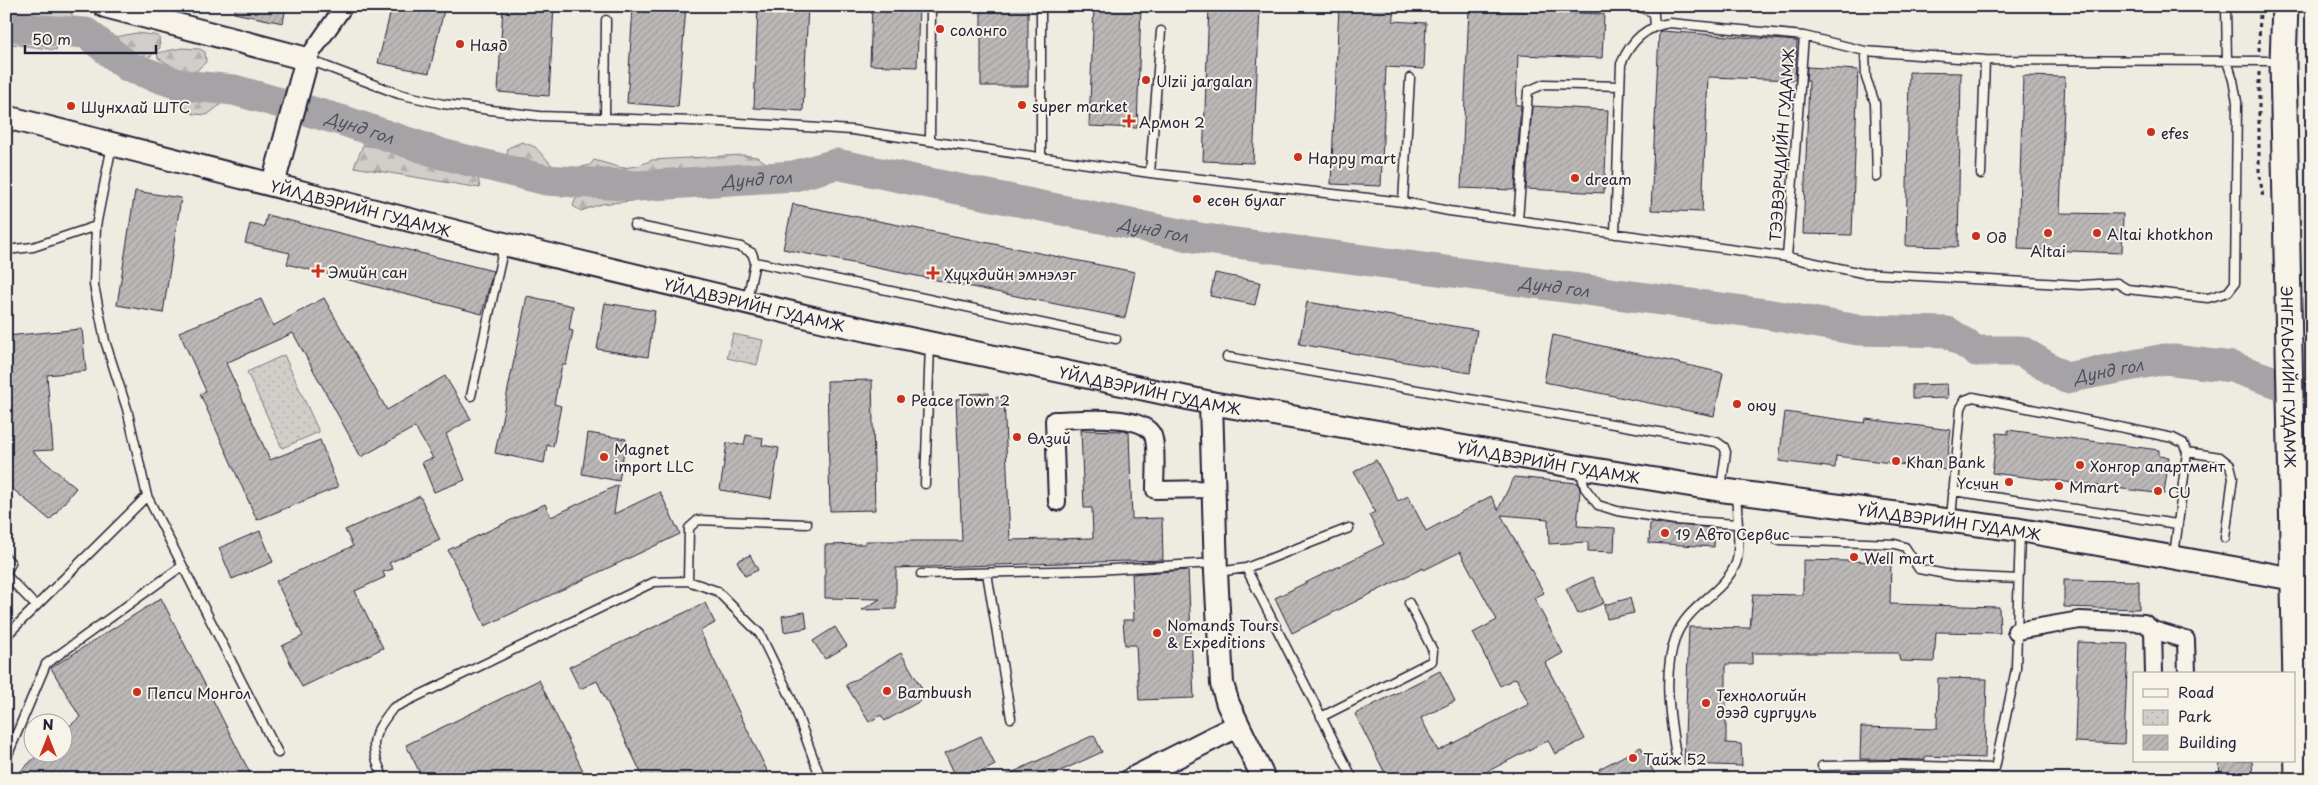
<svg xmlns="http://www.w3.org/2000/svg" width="2318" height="785" font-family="'Playpen Sans',sans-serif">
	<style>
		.forest { fill: url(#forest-firs); stroke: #7a7882 }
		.park { fill: url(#park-dots); stroke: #7a7882 }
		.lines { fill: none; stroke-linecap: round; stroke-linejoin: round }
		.river { stroke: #a6a3a6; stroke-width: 31 }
		.building { fill: url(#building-hatch); stroke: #22223b }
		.lane-casing { stroke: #22223b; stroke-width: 11 }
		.street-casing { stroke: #22223b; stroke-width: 20 }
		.secondary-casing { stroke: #22223b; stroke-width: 26 }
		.primary-casing { stroke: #22223b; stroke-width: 29 }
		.path { stroke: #22223b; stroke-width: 3; stroke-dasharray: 4 4; stroke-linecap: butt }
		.lane { stroke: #f7f3e8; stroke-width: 8 }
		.street { stroke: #f7f3e8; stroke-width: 16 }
		.secondary { stroke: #f7f3e8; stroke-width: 22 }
		.primary { stroke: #f7f3e8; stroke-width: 25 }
		.poi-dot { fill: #c8321e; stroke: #f7f3e8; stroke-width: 2 }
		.labels { text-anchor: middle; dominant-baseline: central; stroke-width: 4; stroke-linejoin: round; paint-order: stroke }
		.poi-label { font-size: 15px; fill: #22223b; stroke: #f7f3e8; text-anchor: start }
		.street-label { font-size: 15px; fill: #22223b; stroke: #f7f3e8 }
		.water-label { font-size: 16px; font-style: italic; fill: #504f60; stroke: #f7f3e8 }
	</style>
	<defs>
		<pattern id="forest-firs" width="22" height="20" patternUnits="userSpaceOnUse" patternTransform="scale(1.25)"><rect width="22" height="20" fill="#d1cdc9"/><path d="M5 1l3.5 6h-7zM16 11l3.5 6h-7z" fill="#b3b0ae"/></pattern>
		<pattern id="park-dots" width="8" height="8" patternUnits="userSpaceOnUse" patternTransform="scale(1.25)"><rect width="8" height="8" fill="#d1cdc9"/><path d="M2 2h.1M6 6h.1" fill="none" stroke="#b3b0ae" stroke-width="1.8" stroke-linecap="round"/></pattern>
		<pattern id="building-hatch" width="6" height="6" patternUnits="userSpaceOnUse" patternTransform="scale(1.25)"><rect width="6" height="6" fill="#bbb8b7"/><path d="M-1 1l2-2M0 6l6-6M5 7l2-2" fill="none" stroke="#a09e9e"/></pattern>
	</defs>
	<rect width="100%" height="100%" fill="#eeebe1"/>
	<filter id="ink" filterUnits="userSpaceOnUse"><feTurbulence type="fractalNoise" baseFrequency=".02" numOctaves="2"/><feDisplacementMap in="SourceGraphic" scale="10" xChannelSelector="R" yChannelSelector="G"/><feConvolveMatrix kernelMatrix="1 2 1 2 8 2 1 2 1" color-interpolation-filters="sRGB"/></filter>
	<g filter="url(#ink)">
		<path class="forest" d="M37 9H64L71 12 73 18C72 22 71 27 67 28 57 30 39 26 31 21L33 13Z
			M6 27 59 40 56 50 6 43Z
			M136 33 154 35 159 37 160 48 148 58 134 57 112 44 111 38Z
			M182 48 200 49 205 52 206 62 194 73 180 71 158 58 157 53Z
			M196 90 214 91 219 94 220 105 207 115 194 114 172 101 171 95Z
			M522 142 535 147 552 165V171C537 171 517 170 506 159L508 148Z
			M363 145 450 159 476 167 480 188 354 167Z
			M743 155 757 157 768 164 765 171 719 173 703 177 666 179H583L575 176 582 167 590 165 594 160 622 168 638 166 652 160Z
			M747 184 715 193 601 204 581 211 573 206 576 198 629 190Z"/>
		<path class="park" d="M733 334 763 340 757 365 727 358Z
			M284 355 319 432 282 448 247 372Z"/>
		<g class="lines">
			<path class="river" id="s1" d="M6 25 41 30 86 33 129 67 181 85 234 90 344 121 442 154 546 180 638 186 794 176 836 164 1199 238 1766 314 1858 330 1948 332 1976 351H2021L2066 378 2165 359 2232 367 2312 395"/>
		</g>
		<path class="building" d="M235 6H286L283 23 234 13Z
			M392 6H445L429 73 378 63Z
			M503 6H554L549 96 498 92Z
			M633 6H686L678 107 627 103Z
			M758 6H808L803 111 754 108Z
			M872 6H919L917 67 870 65Z
			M981 6H1028V86H981Z
			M1094 6H1141L1137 128 1089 126Z
			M1209 6H1260L1253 163 1203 161Z
			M1339 6 1394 7 1393 21 1426 23 1424 69 1386 67 1381 186 1331 184Z
			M1469 9 1604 14 1602 58 1518 55 1516 105H1521L1515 188 1513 190 1461 188Z
			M1662 31 1797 41 1795 80 1708 77 1702 212 1651 210 1659 32Z
			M1807 67 1858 70 1852 235 1803 234 1809 81H1806Z
			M1909 72 1961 73 1958 247 1906 246Z
			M2023 76 2065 77 2060 213 2123 214 2122 253 2018 249Z
			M1532 106 1608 110 1604 193 1526 189Z
			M135 191 181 198 163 313 117 305Z
			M793 204 1135 272 1125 318 783 249Z
			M267 215 493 271 482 314 287 264 290 253 245 243 250 224 264 227Z
			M1215 273 1260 282 1255 305 1210 296Z
			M527 296 573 306 569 330 573 331 566 365H562L554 404 561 406 553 447 547 445 544 463 495 453Z
			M324 298 387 410 445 376 471 419 446 434 465 480 434 492 422 462 433 458 415 427 361 457 293 333 226 363 270 460 320 440 338 487 257 520 200 394 206 391 179 332 261 299 273 326Z
			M1307 302 1477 330 1470 373 1299 344Z
			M605 303 655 311 648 357 597 349Z
			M82 329 86 371 47 375 53 450 32 451 76 488 50 520 9 486 6 455V336Z
			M1553 335 1723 373 1714 416 1544 382Z
			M872 380 875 510 830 511 827 381Z
			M1947 384 1948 398 1912 399V385Z
			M989 393V398L1004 397 1010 540 1093 538 1092 508H1084L1081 430 1124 431 1129 432 1132 519 1162 518 1163 560 896 568V609L862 610 880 599 825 598V545L865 544V541H962L956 399 969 398V394Z
			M1785 412 1865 423 1866 419 1951 430 1946 470 1836 456 1835 468 1779 461Z
			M2008 430 2159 450V456L2169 457 2164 494 1992 473 1997 433 2008 434Z
			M588 433 626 439 619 481 582 474Z
			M746 435 763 438 762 445 779 448 771 498 720 490 727 443 744 445Z
			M1376 460 1398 501 1408 496 1426 531 1491 496 1498 510 1514 477 1578 483 1580 490 1577 526 1615 528 1614 552 1588 551V542L1549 544 1548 519 1501 515 1544 593 1534 598 1563 653 1545 663 1585 739 1555 754 1548 740 1473 779H1388L1355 714 1440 671 1455 701 1421 718 1438 751 1529 704 1516 678 1500 686 1473 633 1497 620 1460 552 1424 570 1423 568 1292 633 1275 598 1384 544 1369 515 1375 512 1354 472Z
			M618 485 614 514 660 492 680 534 485 626 448 550 545 504 551 517Z
			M420 496 440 540 389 563 393 569 383 572 385 577 355 591 383 648 302 687 282 646 303 636 276 581 353 546 345 530Z
			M1650 523 1715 528 1714 547 1649 543Z
			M260 531 273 562 232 579 219 548Z
			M750 555 758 570 745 576 737 561Z
			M1803 560 1891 562 1890 604 1999 607 2000 633 1936 632 1934 662 1900 661 1898 653H1752V664H1726V743L1741 744 1742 766 1684 764 1689 627 1750 628 1753 594 1803 595Z
			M1188 570 1194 698 1139 700 1136 645H1125L1123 620H1134L1132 574Z
			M1593 577 1604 603 1578 614 1566 589Z
			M2064 580 2139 581V609L2064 607Z
			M161 598 253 779H12L41 752H62V733L80 717 51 668Z
			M1630 598 1634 613 1607 619 1604 605Z
			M705 603 715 623 700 631 771 779H644L597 681 580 689 569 667Z
			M805 612 807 628 784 632 782 616Z
			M835 627 847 646 825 659 813 641Z
			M2078 642 2128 644 2124 744 2075 742Z
			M901 653 927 697 885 721 881 715 869 722 846 685Z
			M1938 678 1987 679 1985 758 1925 756V760L1860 759 1861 727 1937 729Z
			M539 680 587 779H423L406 745Z
			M1094 735 1102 752 1043 779H998Z
			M981 736 995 765 968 779H957L945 753Z
			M1641 747 1657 779H1604L1599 769Z
			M2219 761H2252L2253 779H2220Z"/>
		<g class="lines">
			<defs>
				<path id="lane" d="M1638 6 1654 13
					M1653 6 1655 25
					M1041 13V157
					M1865 51 1866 78 1875 103 1877 177
					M309 60 399 94 443 104 539 116 723 122 852 130 1150 173 1403 202 1449 211 1787 257 1862 273 2081 285 2117 283 2127 289 2208 298 2228 292 2235 283 2237 102 2233 80 2227 61 2226 6
					M605 118 606 20
					M930 141 931 6
					M1150 173 1161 31
					M1981 174 1985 60
					M1403 202 1410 78
					M1518 220 1528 91 1544 84 1620 86
					M634 225 741 247 752 253 755 262 747 300
					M1615 234 1621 64C1630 42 1646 26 1670 23L1804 36 1865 51 1985 60 2281 61
					M6 250 33 247 96 226
					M1787 257 1804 36
					M755 262 1116 339
					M1227 357 1717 442 1724 447 1726 452 1721 488
					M471 396 504 246
					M2187 452 2220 457 2230 465 2233 477 2225 538
					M1580 469 1585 488 1598 505 1617 511 1675 520 1737 524
					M925 484 930 345
					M1953 491 2177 524
					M147 496 278 753
					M1951 518 1961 408 1965 400 1973 397 2173 438 2183 443 2187 452 2174 556
					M1777 540 1895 544 1905 547 1919 569 1956 576 2018 579
					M6 558 11 563 6 573
					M1246 568 1353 779
					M1218 572 1246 568 1349 528
					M987 573 1011 718
					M921 574 1096 570 1214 563
					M6 575 36 606
					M688 581 689 528 698 520 807 524
					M6 636 147 496 127 409 105 341 94 285 96 226 112 145
					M1321 717 1432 661 1433 651 1409 603
					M1676 756C1670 717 1662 674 1676 636 1688 605 1724 593 1736 563 1741 551 1737 509 1736 494
					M6 759 46 664 182 566
					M1822 766 1889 765 1995 768 2016 669 2020 532
					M384 779C369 744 370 738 393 708L654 582 688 581 717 591 760 634 791 698 821 779"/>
				<path id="street" d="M307 59 344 6
					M1057 502 1054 420C1076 420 1149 411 1154 439 1157 455 1155 474 1155 490L1213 489
					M2153 630 2186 640 2187 674
					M2016 631 2080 620 2144 623 2153 630 2154 674"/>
				<g id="secondary">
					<path d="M105 6 307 59 273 184"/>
					<path id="s2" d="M6 117 504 244 825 321 1211 403 1579 467 1721 490 2020 530 2294 579"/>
					<path d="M1211 403 1216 572 1222 684 1228 704 1264 779"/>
					<path d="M1132 779 1237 726"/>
				</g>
				<g id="primary">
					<path id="s3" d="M2285 6 2283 61 2298 779"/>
				</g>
			</defs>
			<use href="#lane" class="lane-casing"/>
			<use href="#street" class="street-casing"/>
			<use href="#secondary" class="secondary-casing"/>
			<use href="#primary" class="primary-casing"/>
			<path class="path" d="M2259 51 2260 6
				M2259 72V170L2263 198"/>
			<use href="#lane" class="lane"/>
			<use href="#street" class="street"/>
			<use href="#secondary" class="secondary"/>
			<use href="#primary" class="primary"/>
		</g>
	</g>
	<g class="poi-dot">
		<circle cx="940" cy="29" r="5"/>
		<circle cx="460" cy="44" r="5"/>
		<circle cx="1146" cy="80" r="5"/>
		<circle cx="1022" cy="105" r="5"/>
		<circle cx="71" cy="106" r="5"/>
		<path d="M1126.5 113.5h5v5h5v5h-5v5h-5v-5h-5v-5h5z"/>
		<circle cx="2151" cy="132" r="5"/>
		<circle cx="1298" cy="157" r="5"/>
		<circle cx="1575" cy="178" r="5"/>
		<circle cx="1197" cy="199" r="5"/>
		<circle cx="2048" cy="233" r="5"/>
		<circle cx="2097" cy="233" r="5"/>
		<circle cx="1976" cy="236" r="5"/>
		<path d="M315.5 263.5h5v5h5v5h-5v5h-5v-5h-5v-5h5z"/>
		<path d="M930.5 265.5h5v5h5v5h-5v5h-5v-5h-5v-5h5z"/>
		<circle cx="901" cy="399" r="5"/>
		<circle cx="1737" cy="404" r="5"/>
		<circle cx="1017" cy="437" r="5"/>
		<circle cx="604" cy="457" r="5"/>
		<circle cx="1896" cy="461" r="5"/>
		<circle cx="2080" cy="465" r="5"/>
		<circle cx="2009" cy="482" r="5"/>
		<circle cx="2059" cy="486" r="5"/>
		<circle cx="2158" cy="491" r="5"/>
		<circle cx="1665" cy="533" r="5"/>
		<circle cx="1854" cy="557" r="5"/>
		<circle cx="1157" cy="633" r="5"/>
		<circle cx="887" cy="691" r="5"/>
		<circle cx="137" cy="692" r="5"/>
		<circle cx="1706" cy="703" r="5"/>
		<circle cx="1633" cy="758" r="5"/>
	</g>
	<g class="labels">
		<g class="poi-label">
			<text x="950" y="29">солонго</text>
			<text x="470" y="44">Наяд</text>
			<text x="1156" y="80">Ulzii jargalan</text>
			<text x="1032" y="105">super market</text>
			<text x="81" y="106">Шунхлай ШТС</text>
			<text x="1139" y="121">Армон 2</text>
			<text x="2161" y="132">efes</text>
			<text x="1308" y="157">Happy mart</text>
			<text x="1585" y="178">dream</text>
			<text x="1207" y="199">есөн булаг</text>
			<text x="2107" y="233">Altai khotkhon</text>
			<text x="1986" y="236">Од</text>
			<text x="2048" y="250" text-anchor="middle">Altai</text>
			<text x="328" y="271">Эмийн сан</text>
			<text x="944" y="273">Хүүхдийн эмнэлэг</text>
			<text x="911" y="399">Peace Town 2</text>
			<text x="1747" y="404">оюу</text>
			<text x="1027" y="437">Өлзий</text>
			<text x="614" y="448">Magnet<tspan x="614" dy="17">import LLC</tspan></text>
			<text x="1906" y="461">Khan Bank</text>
			<text x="2090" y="465">Хонгор апартмент</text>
			<text x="1999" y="482" text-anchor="end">Үсчин</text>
			<text x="2069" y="486">Mmart</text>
			<text x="2168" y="491">CU</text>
			<text x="1675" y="533">19 Авто Сервис</text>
			<text x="1864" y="557">Well mart</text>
			<text x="1167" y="624">Nomands Tours<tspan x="1167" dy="17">&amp; Expeditions</tspan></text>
			<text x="897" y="691">Bambuush</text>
			<text x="147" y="692">Пепси Монгол</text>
			<text x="1716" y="694">Технологийн<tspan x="1716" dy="17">дээд сургууль</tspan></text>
			<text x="1643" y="758">Тайж 52</text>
		</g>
		<g class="street-label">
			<text transform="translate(1781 145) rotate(-86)">ТЭЭВЭРЧДИЙН ГУДАМЖ</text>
			<text stroke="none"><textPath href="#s2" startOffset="366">YЙЛДВЭРИЙН ГУДАМЖ</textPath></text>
			<text stroke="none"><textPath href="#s2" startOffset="771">YЙЛДВЭРИЙН ГУДАМЖ</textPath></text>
			<text stroke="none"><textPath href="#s3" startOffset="371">ЭНГЕЛЬСИЙН ГУДАМЖ</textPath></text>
			<text stroke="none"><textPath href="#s2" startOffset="1176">YЙЛДВЭРИЙН ГУДАМЖ</textPath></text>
			<text stroke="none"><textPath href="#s2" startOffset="1581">YЙЛДВЭРИЙН ГУДАМЖ</textPath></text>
			<text stroke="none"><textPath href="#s2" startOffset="1986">YЙЛДВЭРИЙН ГУДАМЖ</textPath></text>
		</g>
		<g class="water-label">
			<text stroke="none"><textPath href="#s1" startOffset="375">Дунд гол</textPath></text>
			<text stroke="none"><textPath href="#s1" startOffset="780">Дунд гол</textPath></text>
			<text stroke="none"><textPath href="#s1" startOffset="1185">Дунд гол</textPath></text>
			<text stroke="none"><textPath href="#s1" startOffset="1590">Дунд гол</textPath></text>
			<text stroke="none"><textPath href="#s1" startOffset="2161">Дунд гол</textPath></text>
		</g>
	</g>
	<rect width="2318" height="785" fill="none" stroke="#f7f3e8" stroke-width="25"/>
	<rect x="12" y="12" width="2293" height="760" fill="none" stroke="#22223b" stroke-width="2" filter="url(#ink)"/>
	<rect x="2133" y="672" width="162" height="90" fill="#f7f3e8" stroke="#a29fa3"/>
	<rect x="2143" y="689" width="25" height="8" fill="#f7f3e8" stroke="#a29fa3"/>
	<text x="2178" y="698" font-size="15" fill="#22223b">Road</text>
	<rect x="2143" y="710" width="25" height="15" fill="url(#park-dots)" stroke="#a29fa3"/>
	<text x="2178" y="722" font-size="15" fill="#22223b">Park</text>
	<rect x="2143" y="735" width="25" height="15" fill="url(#building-hatch)" stroke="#a29fa3"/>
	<text x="2178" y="748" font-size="15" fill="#22223b">Building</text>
	<g transform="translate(48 738)"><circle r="24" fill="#f7f3e8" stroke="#a29fa3"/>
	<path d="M0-4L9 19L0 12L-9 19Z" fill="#c8321e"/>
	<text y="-8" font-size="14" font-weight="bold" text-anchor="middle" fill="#22223b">N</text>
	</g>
	<path d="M25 45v8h131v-8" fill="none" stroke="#22223b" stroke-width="2.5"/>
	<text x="32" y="45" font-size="15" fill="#22223b" stroke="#f7f3e8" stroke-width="4" paint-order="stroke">50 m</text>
</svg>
